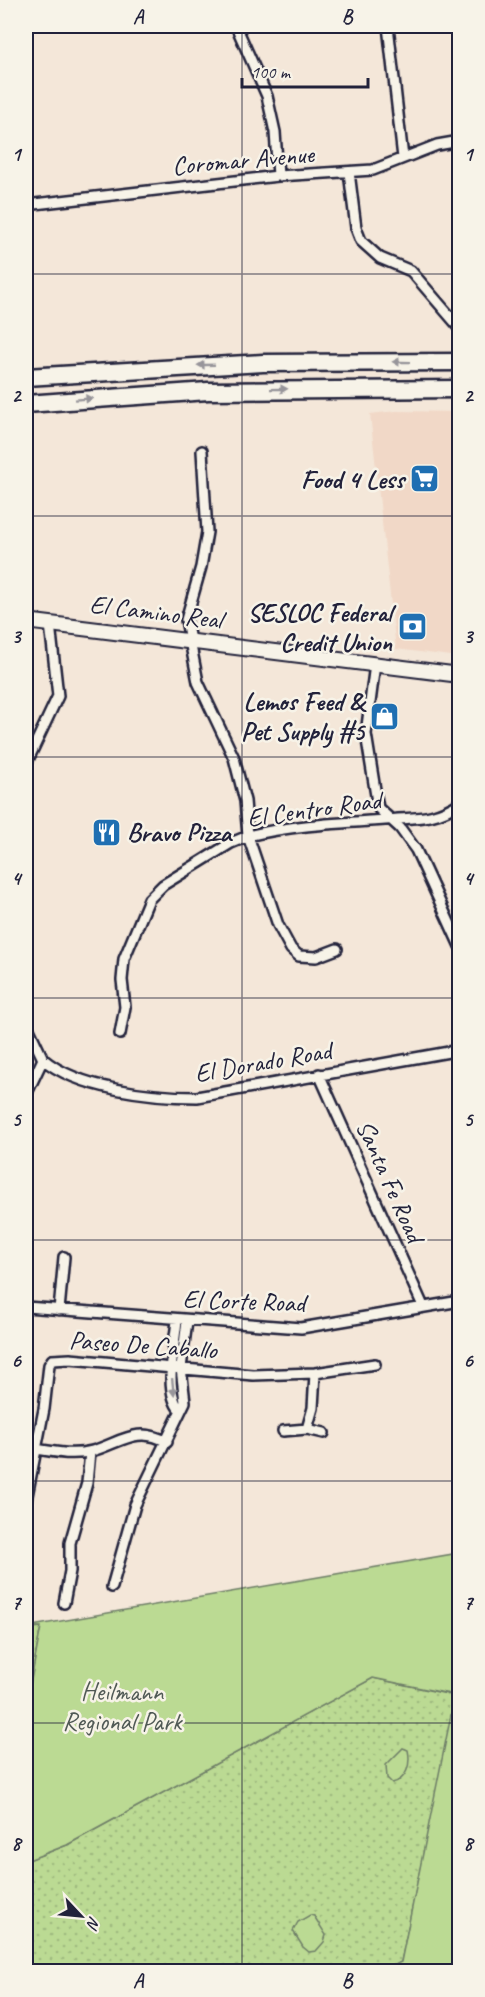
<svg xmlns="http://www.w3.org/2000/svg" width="485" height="1997" font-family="Caveat,sans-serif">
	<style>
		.built { fill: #f1d8c7 }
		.grass { fill: url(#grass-dots); stroke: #6e7e67; stroke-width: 1.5 }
		.park { fill: #bbda93; stroke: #6e7e67; stroke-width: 1.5 }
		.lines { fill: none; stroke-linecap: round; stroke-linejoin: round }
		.street-casing { stroke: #22223b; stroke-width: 14 }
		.secondary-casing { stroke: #22223b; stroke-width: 18 }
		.highway-casing { stroke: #22223b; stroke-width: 21 }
		.street { stroke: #f7f3e8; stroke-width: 9 }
		.secondary { stroke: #f7f3e8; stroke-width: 14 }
		.highway { stroke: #f7f3e8; stroke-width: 16 }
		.oneway { fill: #97959a }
		.grid { fill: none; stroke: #22223b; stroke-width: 1.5; stroke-opacity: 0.55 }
		.labels { text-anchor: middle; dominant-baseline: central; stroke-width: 5; stroke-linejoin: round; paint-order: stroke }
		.street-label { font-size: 26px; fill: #22223b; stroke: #f7f3e8 }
		.poi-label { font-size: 26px; font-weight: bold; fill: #22223b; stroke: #f7f3e8; text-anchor: end }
		.park-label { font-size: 26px; fill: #505955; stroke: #f7f3e8 }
		.neatline { fill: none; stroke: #22223b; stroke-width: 2 }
		.grid-label { font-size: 20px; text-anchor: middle; font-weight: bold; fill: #22223b }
	</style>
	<defs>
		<pattern id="grass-dots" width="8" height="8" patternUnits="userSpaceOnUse" patternTransform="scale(1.5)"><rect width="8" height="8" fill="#bbda93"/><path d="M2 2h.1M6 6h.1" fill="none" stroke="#a0bb80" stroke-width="1.8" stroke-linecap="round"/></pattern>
	</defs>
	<rect width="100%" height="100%" fill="#f4e7d9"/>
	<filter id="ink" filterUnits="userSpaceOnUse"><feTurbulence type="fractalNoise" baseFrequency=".0167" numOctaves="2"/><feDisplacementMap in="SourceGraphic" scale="12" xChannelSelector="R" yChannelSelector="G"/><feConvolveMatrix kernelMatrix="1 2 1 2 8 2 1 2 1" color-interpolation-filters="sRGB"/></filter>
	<g filter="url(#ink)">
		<path class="built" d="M396 411 459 412V657L396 649 370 414Z"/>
		<path class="grass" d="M41 1627 26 1707V1629Z
			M373 1678 456 1696 401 1962 384 1972H26V1861L67 1845Z"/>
		<path class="park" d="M459 1553V1971H384L401 1962 455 1695 373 1678 67 1845 26 1861V1707L41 1627H26Z
			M403 1748 408 1750C411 1764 407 1780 392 1783L387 1778 386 1765Z
			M310 1915 314 1916 326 1935 324 1942 316 1951 309 1952 303 1947 293 1931 298 1922Z"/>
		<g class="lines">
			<defs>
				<path id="street" d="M236 26 267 96 275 132 278 176
					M388 26 403 158
					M349 172 356 228 361 241 380 258 411 271 460 328
					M26 205 278 176 373 170 437 145 460 141
					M202 451 207 532 201 567 186 620 198 682 234 758 245 801 248 836 278 925 291 949 299 956 316 957 337 949
					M375 664 366 734 378 808 400 828 416 850 460 946
					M26 764 58 696 50 624
					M26 1023 43 1059 26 1095
					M120 1034 125 1007 122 980 124 959 149 899 163 885 231 843 248 836C292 825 340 823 385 820 416 817 432 821 460 803
					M43 1059C78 1089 152 1097 197 1097L460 1050
					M319 1074 423 1306
					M26 1307 301 1328 460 1301
					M59 1310 64 1257
					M177 1320C175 1344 163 1391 180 1410
					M307 1429 313 1408 315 1373
					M283 1431 307 1429 324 1433
					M36 1449C54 1452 74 1456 92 1451 120 1443 137 1425 167 1442
					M26 1501 44 1409 49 1365 52 1360 70 1359 253 1375 315 1373 375 1364
					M112 1587 135 1505 185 1402 181 1368 187 1321
					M64 1603 70 1571V1543L87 1483 90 1452"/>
				<path id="secondary" d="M26 621 460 675"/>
				<path id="highway" d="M26 377 263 363 460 362
					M26 404 208 391 460 389"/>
			</defs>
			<use href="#street" class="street-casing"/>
			<use href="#secondary" class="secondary-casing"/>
			<use href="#highway" class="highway-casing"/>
			<use href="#street" class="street"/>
			<use href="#secondary" class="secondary"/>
			<use href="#highway" class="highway"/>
		</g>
		<defs><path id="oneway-solid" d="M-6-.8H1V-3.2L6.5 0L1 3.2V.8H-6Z" transform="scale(1.5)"/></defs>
		<g class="oneway">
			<use href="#oneway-solid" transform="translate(401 362) rotate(-179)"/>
			<use href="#oneway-solid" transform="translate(206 365) rotate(178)"/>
			<use href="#oneway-solid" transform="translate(279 389) rotate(-1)"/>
			<use href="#oneway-solid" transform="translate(84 399) rotate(-4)"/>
			<use href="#oneway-solid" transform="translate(173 1387) rotate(84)"/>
		</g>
	</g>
	<path class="grid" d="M242 26V1972M26 274H460M26 516H460M26 757H460M26 998H460M26 1240H460M26 1481H460M26 1723H460"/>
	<defs>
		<symbol id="supermarket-square" viewBox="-11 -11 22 22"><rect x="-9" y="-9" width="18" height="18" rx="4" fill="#1f6fb2" stroke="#f7f3e8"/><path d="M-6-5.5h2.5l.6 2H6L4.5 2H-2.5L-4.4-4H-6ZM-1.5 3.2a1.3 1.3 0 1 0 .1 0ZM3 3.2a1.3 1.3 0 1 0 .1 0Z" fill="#fff"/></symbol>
		<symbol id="bank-square" viewBox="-11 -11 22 22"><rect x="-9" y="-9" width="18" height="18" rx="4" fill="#1f6fb2" stroke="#f7f3e8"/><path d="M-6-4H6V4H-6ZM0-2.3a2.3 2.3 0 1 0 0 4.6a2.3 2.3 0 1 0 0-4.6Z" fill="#fff"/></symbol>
		<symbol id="shop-square" viewBox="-11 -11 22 22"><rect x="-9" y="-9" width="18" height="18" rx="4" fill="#1f6fb2" stroke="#f7f3e8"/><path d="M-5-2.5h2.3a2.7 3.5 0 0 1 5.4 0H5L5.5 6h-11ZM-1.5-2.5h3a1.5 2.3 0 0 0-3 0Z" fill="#fff"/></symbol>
		<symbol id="restaurant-square" viewBox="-11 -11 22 22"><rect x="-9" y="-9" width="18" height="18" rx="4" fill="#1f6fb2" stroke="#f7f3e8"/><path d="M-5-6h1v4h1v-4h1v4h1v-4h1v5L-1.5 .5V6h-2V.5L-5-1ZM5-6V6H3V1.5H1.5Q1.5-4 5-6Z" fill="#fff"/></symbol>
	</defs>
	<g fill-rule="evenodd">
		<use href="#supermarket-square" x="408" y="462" width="33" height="33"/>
		<use href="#bank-square" x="396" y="610" width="33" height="33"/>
		<use href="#shop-square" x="368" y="700" width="33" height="33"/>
		<use href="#restaurant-square" x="90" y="816" width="33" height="33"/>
	</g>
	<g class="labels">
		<g class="street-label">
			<text transform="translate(243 160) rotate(-5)">Coromar Avenue</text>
			<text transform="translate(156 612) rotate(7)">El Camino Real</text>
			<text transform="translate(314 809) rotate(-8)">El Centro Road</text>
			<text transform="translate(263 1062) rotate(-10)">El Dorado Road</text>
			<text transform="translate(390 1181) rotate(66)">Santa Fe Road</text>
			<text transform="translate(244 1301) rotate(2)">El Corte Road</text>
			<text transform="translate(143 1345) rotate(4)">Paseo De Caballo</text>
		</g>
		<g class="poi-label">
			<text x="404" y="479">Food 4 Less</text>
			<text x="392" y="612">SESLOC Federal<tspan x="392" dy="30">Credit Union</tspan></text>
			<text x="364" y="701">Lemos Feed &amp;<tspan x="364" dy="30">Pet Supply #5</tspan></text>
			<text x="127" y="832" text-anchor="start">Bravo Pizza</text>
		</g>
		<g class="park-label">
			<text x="122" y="1691">Heilmann<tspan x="122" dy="30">Regional Park</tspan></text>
		</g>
	</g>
	<rect width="485" height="1997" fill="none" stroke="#f7f3e8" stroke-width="66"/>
	<g transform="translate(81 1916) rotate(116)" stroke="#f7f3e8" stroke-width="4.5" paint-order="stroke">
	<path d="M0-4.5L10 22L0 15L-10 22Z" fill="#22223b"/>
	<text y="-9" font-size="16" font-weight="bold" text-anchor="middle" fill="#22223b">N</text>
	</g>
	<path d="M242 78v9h126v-9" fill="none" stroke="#22223b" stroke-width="3"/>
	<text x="251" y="78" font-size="18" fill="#22223b" stroke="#f7f3e8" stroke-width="4.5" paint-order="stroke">100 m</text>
	<rect x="33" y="33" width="419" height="1931" class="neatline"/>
	<g class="grid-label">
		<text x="138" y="23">A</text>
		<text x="347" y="23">B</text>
		<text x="16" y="161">1</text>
		<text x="468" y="161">1</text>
		<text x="16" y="402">2</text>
		<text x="468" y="402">2</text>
		<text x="16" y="643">3</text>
		<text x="468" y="643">3</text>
		<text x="16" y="885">4</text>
		<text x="468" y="885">4</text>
		<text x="16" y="1126">5</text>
		<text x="468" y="1126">5</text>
		<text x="16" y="1367">6</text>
		<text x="468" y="1367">6</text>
		<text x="16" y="1609">7</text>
		<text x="468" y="1609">7</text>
		<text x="16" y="1850">8</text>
		<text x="468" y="1850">8</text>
		<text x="138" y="1987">A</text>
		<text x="347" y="1987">B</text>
	</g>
</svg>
